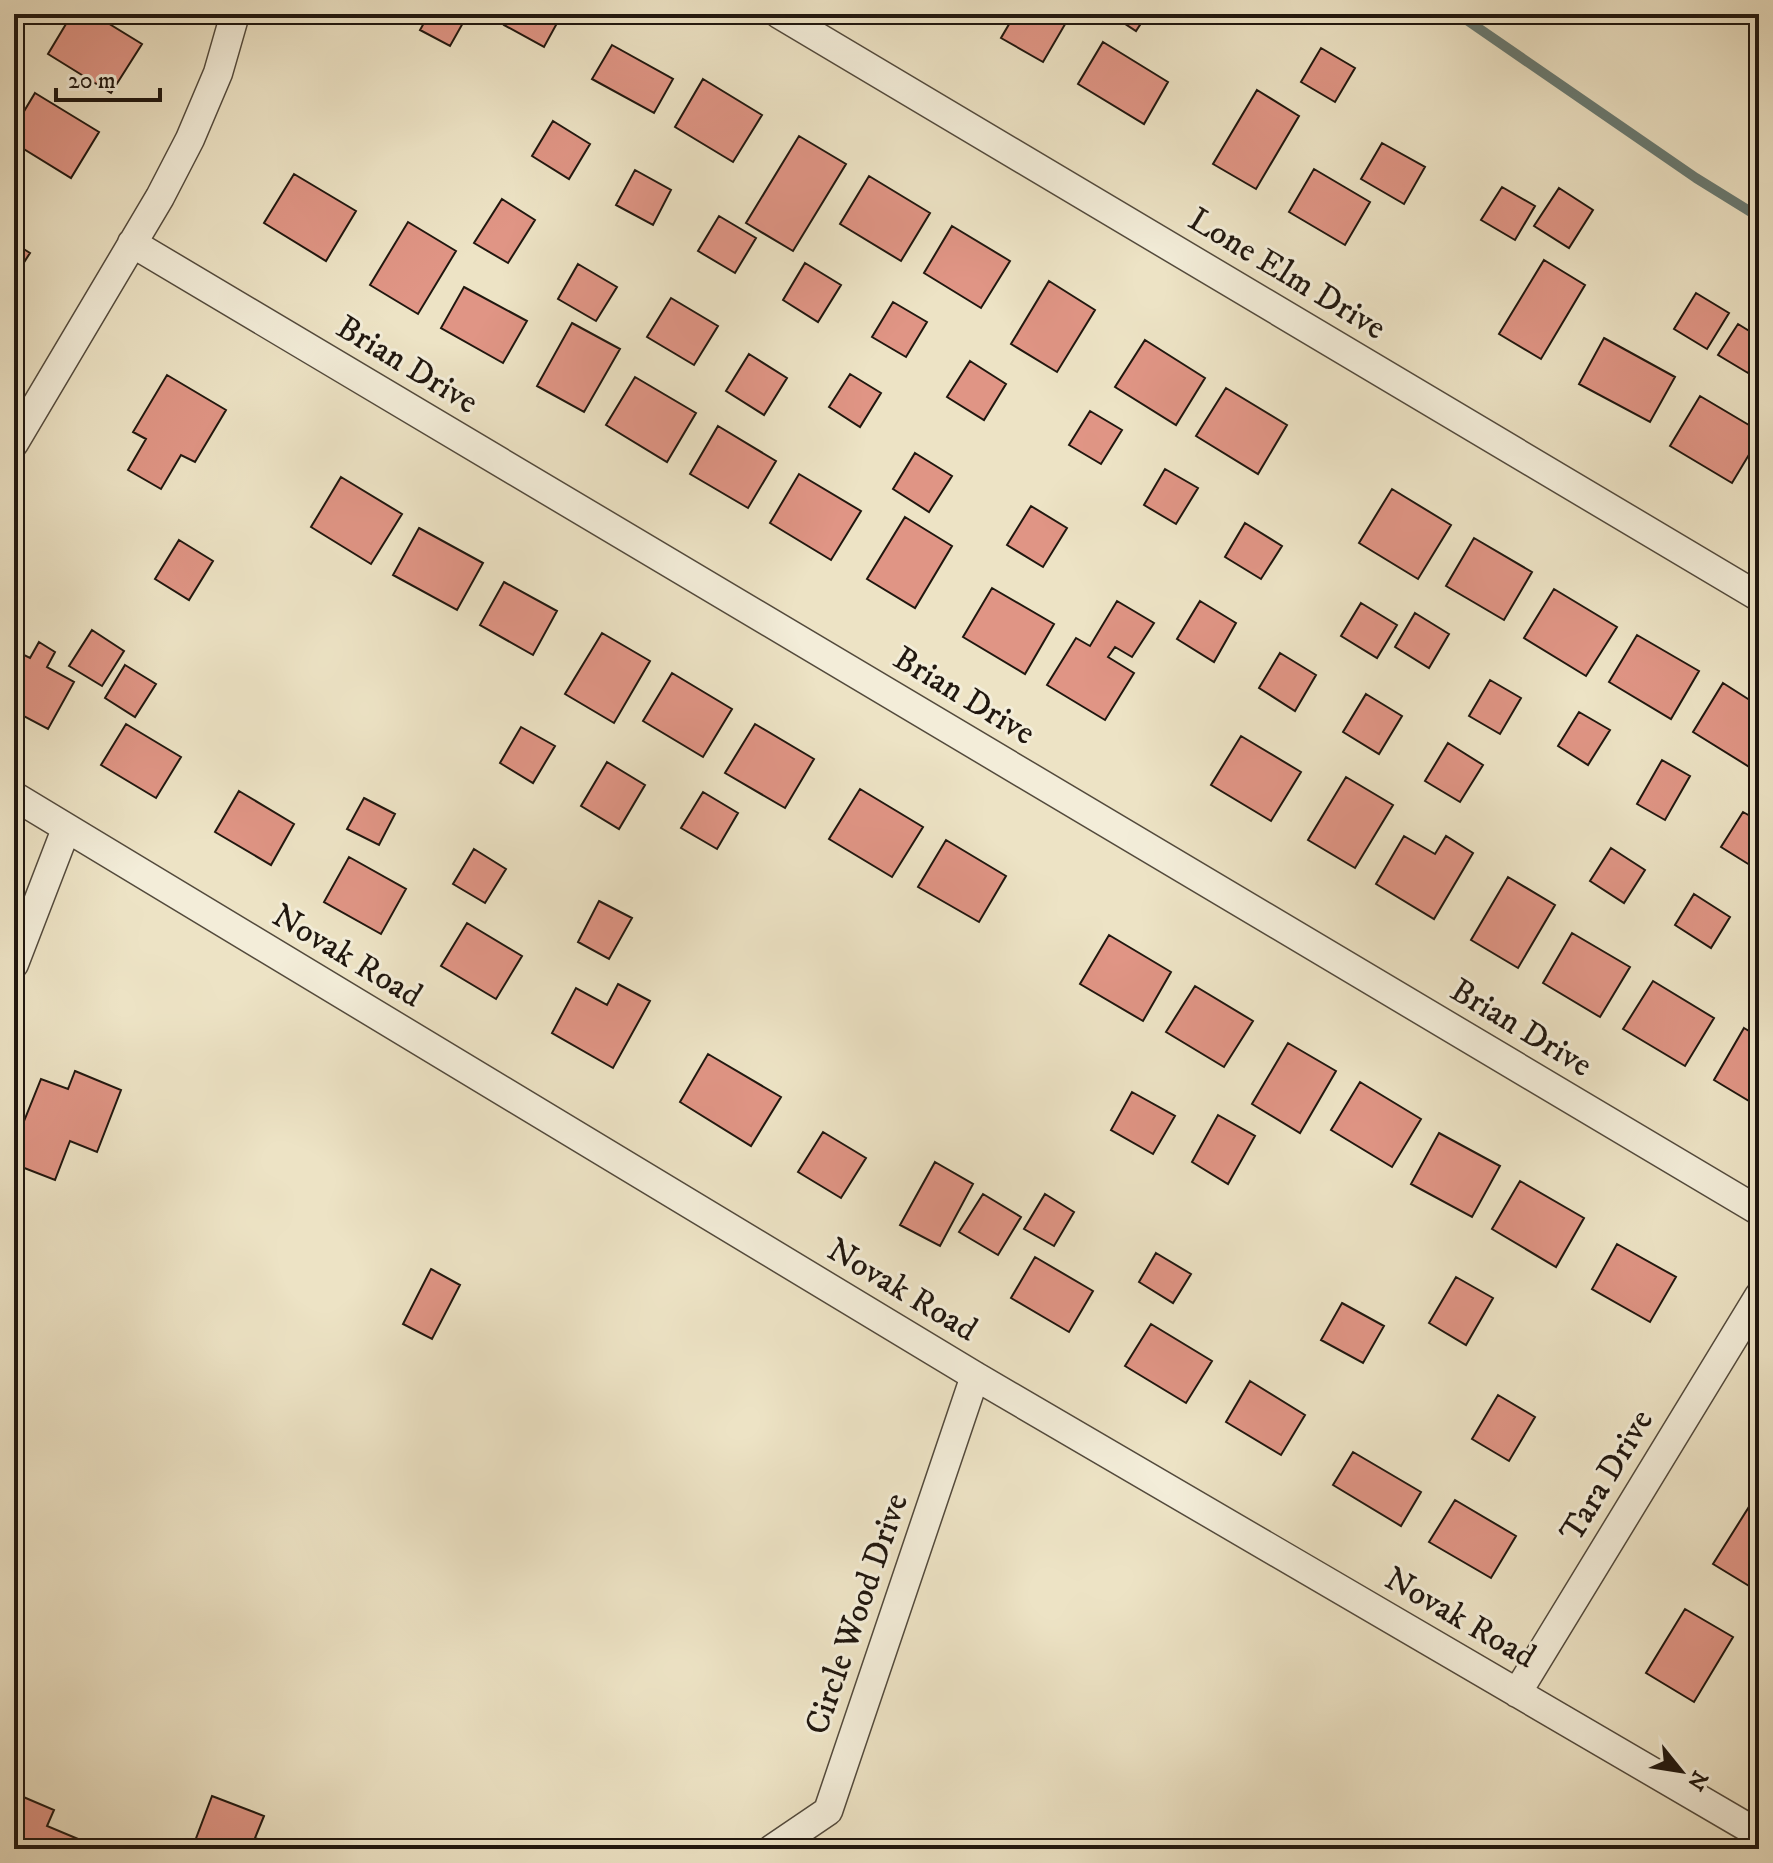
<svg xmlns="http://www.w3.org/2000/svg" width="1773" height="1863" font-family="'IM FELL DW Pica',serif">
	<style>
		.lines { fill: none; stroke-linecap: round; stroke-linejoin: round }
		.stream { stroke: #697b74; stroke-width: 10 }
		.building { fill: #e09585; stroke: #20170f; stroke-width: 2 }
		.street-casing { stroke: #534a3c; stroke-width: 31 }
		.street { stroke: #f3edd9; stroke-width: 28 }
		.labels { text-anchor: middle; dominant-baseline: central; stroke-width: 6; stroke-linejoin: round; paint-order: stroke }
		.street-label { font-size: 34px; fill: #20170f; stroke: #f3edd9 }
	</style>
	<rect width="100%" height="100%" fill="#ede3c5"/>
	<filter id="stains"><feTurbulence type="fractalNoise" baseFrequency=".0025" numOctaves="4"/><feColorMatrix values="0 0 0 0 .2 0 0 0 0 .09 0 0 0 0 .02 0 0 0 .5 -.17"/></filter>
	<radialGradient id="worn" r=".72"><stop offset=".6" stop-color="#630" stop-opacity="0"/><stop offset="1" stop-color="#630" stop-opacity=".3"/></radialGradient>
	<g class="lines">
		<path class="stream" d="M1458 14 1696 178 1759 217"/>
	</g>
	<path class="building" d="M72 14H93L142 44 111 93 48 54Z
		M429 14H468L450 46 420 30Z
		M510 14H562L544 47 504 25Z
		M1015 14H1071L1043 62 1001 38Z
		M1110 14H1147L1136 31Z
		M1103 42 1168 82 1144 124 1078 84Z
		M612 45 673 79 654 113 592 79Z
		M1321 48 1355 68 1335 102 1301 82Z
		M703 79 762 115 733 162 675 127Z
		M1257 90 1299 116 1256 189 1213 164Z
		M35 93 99 132 71 178 14 143V128Z
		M553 121 590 144 569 179 532 156Z
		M799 136 846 164 793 251 746 223Z
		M1382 143 1425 167 1404 204 1361 179Z
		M1314 169 1370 202 1345 245 1289 212Z
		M635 170 671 190 653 225 616 205Z
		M294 174 356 211 326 261 264 223Z
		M869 176 930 213 901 261 840 224Z
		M1502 187 1535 206 1515 240 1481 220Z
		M1559 188 1593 210 1569 248 1534 226Z
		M502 199 535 220 508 263 474 243Z
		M719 216 756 238 735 273 698 251Z
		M408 222 456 251 418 314 370 285Z
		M952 226 1010 261 981 308 924 273Z
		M14 243 30 253 14 278Z
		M1544 260 1585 285 1541 359 1499 334Z
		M805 263 841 285 818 322 783 300Z
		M578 264 617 287 596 321 558 299Z
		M1049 281 1095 310 1057 372 1011 344Z
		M464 287 527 321 503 363 441 328Z
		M1696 293 1729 313 1707 349 1674 329Z
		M671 298 718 326 694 365 647 337Z
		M893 302 927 322 906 357 872 337Z
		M572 323 620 349 584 412 537 386Z
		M1738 324 1759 337V355L1748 373 1718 355Z
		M1604 338 1675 377 1650 422 1579 384Z
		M1145 340 1205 378 1176 425 1115 387Z
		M749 354 787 378 764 415 726 391Z
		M970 361 1006 384 984 420 947 397Z
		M850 374 881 393 860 427 829 407Z
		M167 375 226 410 195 462 181 455 161 489 128 470 146 439 133 432Z
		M635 377 696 413 667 462 606 425Z
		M1226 388 1287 425 1258 474 1196 436Z
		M1700 396 1759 431V438L1732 483 1670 446Z
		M1090 411 1122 430 1101 464 1069 445Z
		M718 426 776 461 748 508 690 474Z
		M915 453 952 476 929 512 893 489Z
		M1165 469 1198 488 1176 524 1144 505Z
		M799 474 861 511 831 560 770 523Z
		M341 477 402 514 371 564 311 527Z
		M1392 489 1451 525 1418 579 1359 543Z
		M1031 506 1067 528 1043 567 1007 545Z
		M905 517 952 546 915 608 867 579Z
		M1245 523 1282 546 1261 579 1225 557Z
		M419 528 483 563 457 610 393 575Z
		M1474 538 1532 572 1504 620 1446 586Z
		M179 540 213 561 189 600 155 579Z
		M504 582 557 611 533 655 480 625Z
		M992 588 1054 624 1025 674 963 637Z
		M1554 589 1617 627 1586 676 1524 638Z
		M1117 601 1154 623 1132 657 1115 647 1108 657 1134 673 1105 720 1047 685 1076 638 1090 646Z
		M1200 601 1236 623 1214 662 1177 639Z
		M1361 603 1397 625 1377 658 1341 636Z
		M1415 613 1449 634 1429 668 1395 647Z
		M92 630 124 651 102 686 69 666Z
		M602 633 650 661 614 723 565 694Z
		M1637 635 1699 671 1671 719 1609 682Z
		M39 642 55 652 47 667 74 682 48 729 14 711V650L30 658Z
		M1280 653 1316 675 1295 711 1259 688Z
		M125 665 156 684 135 717 105 698Z
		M672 673 732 709 703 757 643 721Z
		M1490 680 1521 698 1500 734 1469 716Z
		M1723 683 1759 706V755L1751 768 1693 732Z
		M1366 694 1402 716 1379 754 1343 732Z
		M1579 712 1610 730 1588 765 1558 746Z
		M126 724 181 757 156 798 101 765Z
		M755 724 814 759 785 808 725 773Z
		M521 727 555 746 533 783 500 763Z
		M1241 736 1301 772 1271 821 1211 785Z
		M1448 743 1483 765 1460 802 1425 781Z
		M1662 760 1690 776 1665 820 1637 804Z
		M607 762 645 785 619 829 581 806Z
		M1346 777 1393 805 1355 868 1308 840Z
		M860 789 923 827 892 877 829 839Z
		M239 791 294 824 271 865 215 832Z
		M703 792 738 813 717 849 681 828Z
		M364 798 395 814 379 845 347 829Z
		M1743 812 1759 821V858L1753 867 1721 847Z
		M1404 836 1435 854 1446 836 1473 853 1434 919 1376 884Z
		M946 840 1006 876 979 922 918 887Z
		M1611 848 1645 870 1624 903 1590 881Z
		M474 849 506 869 485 903 453 884Z
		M349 857 406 889 381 934 324 902Z
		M1508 877 1555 905 1518 968 1471 940Z
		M1694 894 1730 917 1711 948 1675 925Z
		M599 901 632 918 609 959 578 942Z
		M467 923 522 956 496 999 441 966Z
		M1572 933 1630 967 1600 1017 1543 983Z
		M1109 935 1171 972 1143 1021 1080 984Z
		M1653 981 1714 1018 1685 1066 1623 1029Z
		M618 984 650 1001 613 1068 552 1033 576 988 607 1005Z
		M1195 986 1253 1021 1224 1067 1166 1032Z
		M1744 1028 1759 1037V1107L1714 1080Z
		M1288 1043 1336 1071 1300 1133 1252 1104Z
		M708 1054 781 1097 751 1146 680 1102Z
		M75 1071 121 1090 97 1152 70 1141 55 1180 14 1164V1146L41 1079 68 1089Z
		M1360 1082 1421 1119 1392 1167 1331 1130Z
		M1132 1092 1175 1116 1153 1154 1111 1130Z
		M1218 1115 1255 1136 1228 1184 1192 1162Z
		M823 1132 866 1158 841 1198 798 1172Z
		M1439 1133 1500 1166 1472 1217 1411 1184Z
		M935 1162 973 1184 940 1246 900 1225Z
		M1520 1181 1584 1218 1556 1267 1492 1229Z
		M983 1194 1021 1217 998 1255 959 1232Z
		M1045 1194 1074 1212 1054 1246 1024 1229Z
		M1617 1244 1676 1277 1650 1322 1592 1289Z
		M1156 1253 1191 1274 1173 1303 1139 1282Z
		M1035 1257 1093 1291 1069 1332 1011 1298Z
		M431 1269 460 1285 432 1339 403 1324Z
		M1456 1277 1493 1298 1466 1345 1429 1323Z
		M1342 1303 1384 1326 1363 1363 1321 1340Z
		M1151 1324 1212 1361 1186 1403 1125 1366Z
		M1250 1381 1305 1415 1281 1455 1226 1422Z
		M1498 1395 1535 1417 1509 1461 1472 1439Z
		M1353 1452 1421 1492 1401 1526 1333 1485Z
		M1455 1500 1516 1536 1491 1578 1429 1542Z
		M1752 1502 1759 1507V1592L1713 1564Z
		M1685 1609 1733 1637 1694 1702 1646 1673Z
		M14 1793 54 1810 47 1826 102 1849H14Z
		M212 1796 264 1816 255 1838 283 1849H192Z"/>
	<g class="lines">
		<defs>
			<path id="street" d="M779 14 1759 597
				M132 243 1759 1211
				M14 443 160 197 190 139 218 73 235 14
				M14 796 975 1376 1759 1834
				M14 964 66 829
				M1517 1693 1759 1296
				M772 1849 828 1811 975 1376"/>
		</defs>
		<use href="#street" class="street-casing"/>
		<use href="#street" class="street"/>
	</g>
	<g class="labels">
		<g class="street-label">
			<text transform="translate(1287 274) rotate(31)">Lone Elm Drive</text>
			<text transform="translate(407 365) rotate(31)">Brian Drive</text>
			<text transform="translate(964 696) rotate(31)">Brian Drive</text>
			<text transform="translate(347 956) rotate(31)">Novak Road</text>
			<text transform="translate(1521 1028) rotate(31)">Brian Drive</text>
			<text transform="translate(902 1290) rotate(31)">Novak Road</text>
			<text transform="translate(1607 1476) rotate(-59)">Tara Drive</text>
			<text transform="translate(857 1614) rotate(-71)">Circle Wood Drive</text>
			<text transform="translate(1460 1618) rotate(30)">Novak Road</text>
		</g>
	</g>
	<rect width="1773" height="1863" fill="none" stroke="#ede3c5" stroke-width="48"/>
	<rect x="16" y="16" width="1741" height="1831" fill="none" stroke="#20170f" stroke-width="4"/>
	<rect x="24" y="24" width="1725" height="1815" fill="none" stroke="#20170f" stroke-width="2"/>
	<g transform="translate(1681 1771) rotate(120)" stroke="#f3edd9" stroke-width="6" paint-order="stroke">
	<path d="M0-6L14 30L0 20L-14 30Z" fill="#20170f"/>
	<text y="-12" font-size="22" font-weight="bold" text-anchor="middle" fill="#20170f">N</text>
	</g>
	<path d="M56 88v12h104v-12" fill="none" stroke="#20170f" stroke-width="4"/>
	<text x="68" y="88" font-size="24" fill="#20170f" stroke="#f3edd9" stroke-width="6" paint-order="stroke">20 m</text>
	<rect width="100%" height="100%" filter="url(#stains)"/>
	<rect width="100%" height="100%" fill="url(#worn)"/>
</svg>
